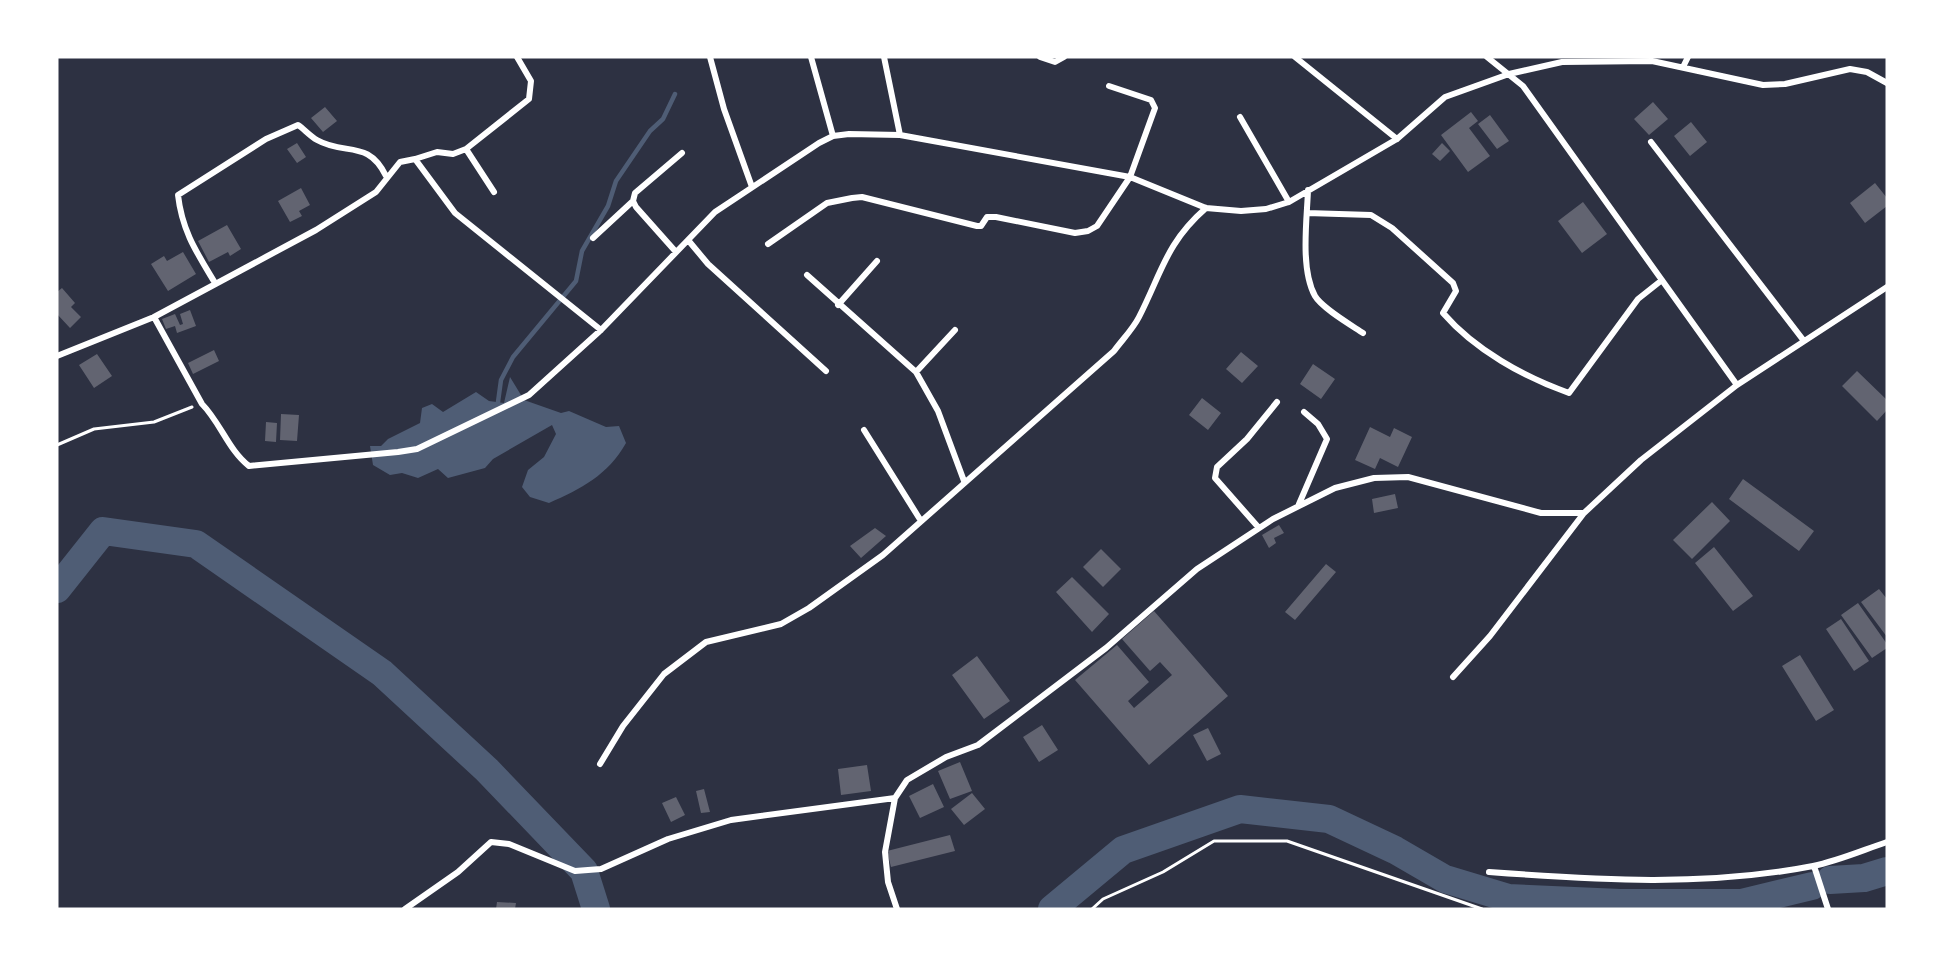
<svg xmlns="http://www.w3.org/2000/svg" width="1944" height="966" font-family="Quicksand,sans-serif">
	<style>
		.water { fill: #4f5d75 }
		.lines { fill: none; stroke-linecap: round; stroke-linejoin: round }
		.stream { stroke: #4f5d75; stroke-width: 4.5 }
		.river { stroke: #4f5d75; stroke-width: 28 }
		.building { fill: #626471 }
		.path { stroke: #fff; stroke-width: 3 }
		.minor { stroke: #fff; stroke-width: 6 }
	</style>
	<rect width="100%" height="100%" fill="#2d3142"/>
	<path class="water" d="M510 377 524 400 561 413 569 411 606 427 619 426 626 443C608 475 581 489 549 503L530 497 522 487 528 470 544 457 556 434 552 425 493 459 485 468 448 478 438 469 418 478 402 473 390 475 373 465 370 446H381L388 439 420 423 422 408 432 404 443 412 476 392 489 401 504 403Z"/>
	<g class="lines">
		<path class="stream" d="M498 402 501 380 513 357 576 281 582 251 608 206 616 181 650 131 663 119 675 94"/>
		<path class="river" d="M57 589 103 531 196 544 382 673 487 770 584 871 596 909
			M1830 880 1864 878 1887 871
			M1052 909 1123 850 1240 809 1329 819 1395 850 1445 879 1508 898 1620 903H1741L1812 886"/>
	</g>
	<path class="building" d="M1653 102 1668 119 1649 135 1634 119Z
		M325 107 337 121 323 132 311 118Z
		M1471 112 1478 121 1469 128 1490 156 1468 172 1441 135Z
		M1490 115 1509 141 1497 149 1478 124Z
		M1691 122 1707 142 1690 156 1674 136Z
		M297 143 306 157 297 163 287 149Z
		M1442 143 1450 151 1440 161 1432 154Z
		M1875 183 1887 198V206L1865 223 1850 203Z
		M301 188 310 205 299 211 302 216 290 222 278 201Z
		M1583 202 1607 234 1582 253 1558 221Z
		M227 225 241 249 230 256 228 252 209 262 198 241Z
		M183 252 196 274 168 291 151 264 164 256 167 261Z
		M62 288 75 303 71 307 81 317 70 328 57 314V292Z
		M190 310 196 326 177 333 175 326 166 329 162 319 175 314 180 325 183 324 180 314Z
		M214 350 219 361 193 374 188 363Z
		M1241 352 1258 366 1242 383 1226 369Z
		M97 354 112 376 94 388 79 365Z
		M1313 364 1335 379 1321 399 1300 384Z
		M1857 371 1887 400V410L1877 421 1842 386Z
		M1202 398 1221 413 1208 430 1189 415Z
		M281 414 299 415 297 441 280 440Z
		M266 422 277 423 276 442 265 441Z
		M1370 427 1390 437 1394 428 1412 437 1398 467 1380 458 1375 469 1355 460Z
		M1743 479 1814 531 1799 551 1729 499Z
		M1395 494 1398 508 1374 513 1372 499Z
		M1712 502 1730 521 1692 559 1673 540Z
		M1279 525 1284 533 1274 538 1276 543 1269 548 1262 535Z
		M875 528 886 536 861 558 850 546Z
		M1714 547 1753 596 1733 611 1695 563Z
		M1101 549 1121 569 1103 587 1083 567Z
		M1326 564 1336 572 1295 620 1285 612Z
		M1072 577 1109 614 1092 632 1056 592Z
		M1879 589 1887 599V637L1861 602Z
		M1858 603 1887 644V648L1872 658 1841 615Z
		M1154 611 1228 696 1149 765 1075 680 1117 645 1149 682 1128 701 1134 708 1172 675 1160 662 1150 671 1122 639Z
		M1841 619 1869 661 1854 671 1826 629Z
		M1800 655 1834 710 1816 721 1782 666Z
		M977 656 1010 701 984 719 952 675Z
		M1042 725 1058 750 1039 762 1023 737Z
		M1208 728 1221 754 1207 761 1193 735Z
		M960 762 972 791 950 799 938 771Z
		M867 765 871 791 841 795 838 769Z
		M933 784 944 807 920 818 909 796Z
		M704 789 710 812 701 813 696 791Z
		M972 793 985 809 964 825 951 809Z
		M676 797 685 815 671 822 662 803Z
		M950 835 955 851 891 867 887 851Z
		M497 902 516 903 515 909H496Z"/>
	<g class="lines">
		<path class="path" d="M57 445 94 429 154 422 192 407
			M1092 909 1103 899 1163 872 1214 841H1287L1482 909"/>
		<path class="minor" d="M710 57 724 109 752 187
			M811 57 833 136
			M884 57 900 135
			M1040 57 1055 62 1064 57
			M1295 57 1397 139
			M1487 57 1523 86 1737 385
			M1683 67 1688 57
			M1240 117 1289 202
			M1651 142 1804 341
			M466 149 494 192
			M415 159 437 152 453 154 466 149 529 99 531 81 517 57
			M1308 190C1307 219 1300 269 1315 296 1322 308 1351 325 1363 333
			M1307 213 1371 215 1392 228 1453 283 1456 291 1443 313C1475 350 1524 377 1569 393L1638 299 1662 280
			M593 238 633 201
			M688 240 708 264 826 371
			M768 244 827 203 852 198 862 197 977 226H981L987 217H996L1075 233 1088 231 1097 226 1130 177 1155 108 1151 100 1109 86
			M676 252 636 207 633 201 635 193 682 153
			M807 275 916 372 938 411 964 481
			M215 283C197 253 182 231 178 195L266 139 298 125C304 129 310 136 317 140 345 156 368 139 386 176
			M838 305 877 261
			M154 317 202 404C220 422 229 451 249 466L398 452 417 449 529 395 601 330 715 212 819 143 833 136 849 134 900 135 1130 177 1206 208 1241 211 1266 209 1289 202 1397 139 1445 97 1509 74 1562 62 1652 61 1763 85 1785 84 1850 69 1867 72 1887 83
			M57 356 154 317 316 230 376 192 400 162 415 159 455 213 601 330
			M916 372 955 330
			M864 430 921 521
			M1299 504 1327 439 1318 424 1304 412
			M1259 528 1215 478 1217 467 1247 439 1277 402
			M1453 677 1490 636 1584 513
			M600 764 623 726 664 674 706 642 781 624 809 608 883 555 1114 351C1122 340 1133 329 1139 317 1162 272 1166 243 1206 208
			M1814 866 1828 909
			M1489 872C1597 880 1706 887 1813 866 1838 861 1863 850 1887 842
			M405 909 458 872 491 842 509 844 575 871 601 869 668 839 731 820 895 798
			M897 909 888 882 885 852 895 798 907 780 946 757 978 745 1106 648 1197 569 1273 519 1335 488 1374 478 1408 477 1541 513H1584L1641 460 1737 385 1887 287"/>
	</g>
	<rect width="1944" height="966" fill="none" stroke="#ffffff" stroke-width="117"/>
</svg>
